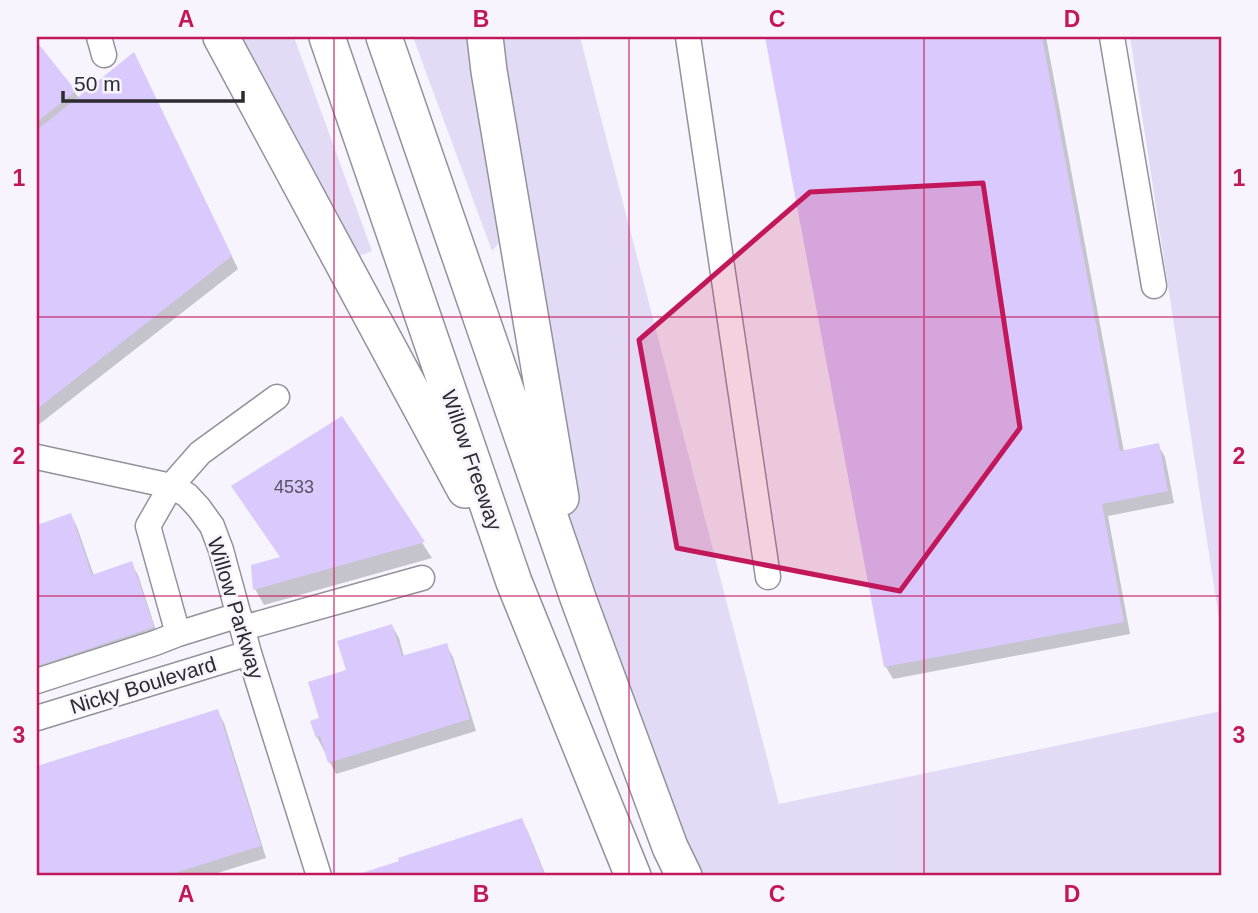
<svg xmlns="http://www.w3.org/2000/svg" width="1258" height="913" font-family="Arial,sans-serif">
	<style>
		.green { fill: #e3daf6 }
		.shadow { fill: #0003 }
		.building { fill: #dac9fc }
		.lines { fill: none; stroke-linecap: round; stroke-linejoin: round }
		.minor-casing { stroke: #93919a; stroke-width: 27 }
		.highway-casing { stroke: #93919a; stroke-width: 38 }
		.minor { stroke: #fff; stroke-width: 24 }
		.highway { stroke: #fff; stroke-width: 35 }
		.marked { fill: #c2185b; fill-opacity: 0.2; stroke: #c2185b; stroke-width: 5; stroke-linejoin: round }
		.grid { fill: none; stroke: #c2185b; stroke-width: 2; stroke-opacity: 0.55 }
		.labels { text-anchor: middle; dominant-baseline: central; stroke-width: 5; stroke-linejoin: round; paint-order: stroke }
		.number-label { font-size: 18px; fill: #585262 }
		.street-label { font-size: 21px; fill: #2c2b2f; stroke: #f7f4fe }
		.neatline { fill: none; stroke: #c2185b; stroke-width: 2.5 }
		.grid-label { font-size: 23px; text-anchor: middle; font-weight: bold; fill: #c2185b }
	</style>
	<rect width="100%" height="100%" fill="#f7f4fe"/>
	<path class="green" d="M240 37H294L372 251 359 256Z
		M413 37H468L487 155 499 243 492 251Z
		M485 37H580L779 804 1221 711V876H684L578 598Z
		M1130 37H1221V632Z"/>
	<path class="shadow" d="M767 37H1046L1124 452 1158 445 1165 457 1174 503 1108 516 1130 634 893 679 886 667Z
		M37 45 79 98 140 66 238 269 37 426Z
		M341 418 432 558 264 605 255 589 281 558Z
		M71 515 77 527 94 576 131 563 138 575 159 640 37 680V527Z
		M392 626 399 638 404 657 446 645 453 657 476 731 336 774 317 737 321 719 348 671Z
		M217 711 224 723 266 858 208 876H37V768Z
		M522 820 528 832 546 876H365L364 874Z"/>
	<path class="building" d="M765 37H1042L1120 451 1159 443 1168 491 1102 504 1124 622 884 667Z
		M37 42 76 91 37 122Z
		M134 52 232 256 37 409V130Z
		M342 416 425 542 253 590 251 565 280 557 231 486Z
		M71 513 92 575 132 561 154 627 37 666V525Z
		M392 624 402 656 447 643 470 719 328 763 320 736 316 738 310 721 319 718 308 682 346 670 337 641Z
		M218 709 261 846 178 872 179 876H37V766Z
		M522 818 545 876H363L362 873 399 861 398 858Z"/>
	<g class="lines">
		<defs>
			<path id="minor" d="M99 37 104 55
				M688 37 768 577
				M1112 37 1154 286
				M37 457 171 486 187 495 199 508 212 526 221 550 249 653 319 876
				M239 615 178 634 148 526 171 486 200 453 277 397
				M243 628 422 578
				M37 681 155 643 178 634
				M37 718 249 653"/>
			<path id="highway" d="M221 37 465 490
				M327 37 514 582 633 876
				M384 37 578 598 670 847 684 876
				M485 37 489 71 561 498"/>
		</defs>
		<use href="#minor" class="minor-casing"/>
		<use href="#highway" class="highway-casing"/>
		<use href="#minor" class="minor"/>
		<use href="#highway" class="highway"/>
	</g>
	<path class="marked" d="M983 183 1020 428 900 591 677 548 639 340 810 192Z"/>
	<path class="grid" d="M334 37V876M629 37V876M924 37V876M37 317H1221M37 596H1221"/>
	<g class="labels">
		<g class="number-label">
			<text x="294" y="487">4533</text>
		</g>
		<g class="street-label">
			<text transform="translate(472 460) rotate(71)">Willow Freeway</text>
			<text transform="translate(236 608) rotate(73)">Willow Parkway</text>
			<text transform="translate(143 685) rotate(-17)">Nicky Boulevard</text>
		</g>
	</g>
	<rect width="1258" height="913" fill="none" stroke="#f7f4fe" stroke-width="77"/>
	<path d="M63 91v10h180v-10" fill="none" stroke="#2c2b2f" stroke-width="3.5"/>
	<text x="74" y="91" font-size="21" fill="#2c2b2f" stroke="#f7f4fe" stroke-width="5" paint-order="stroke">50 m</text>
	<rect x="38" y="38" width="1182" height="836" class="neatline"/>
	<g class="grid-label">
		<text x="186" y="27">A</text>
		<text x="481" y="27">B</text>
		<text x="777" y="27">C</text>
		<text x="1072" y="27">D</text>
		<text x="19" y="186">1</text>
		<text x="1239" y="186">1</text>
		<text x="19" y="464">2</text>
		<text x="1239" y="464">2</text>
		<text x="19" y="743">3</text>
		<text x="1239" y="743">3</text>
		<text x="186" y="902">A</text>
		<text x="481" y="902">B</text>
		<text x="777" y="902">C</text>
		<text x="1072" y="902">D</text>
	</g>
</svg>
